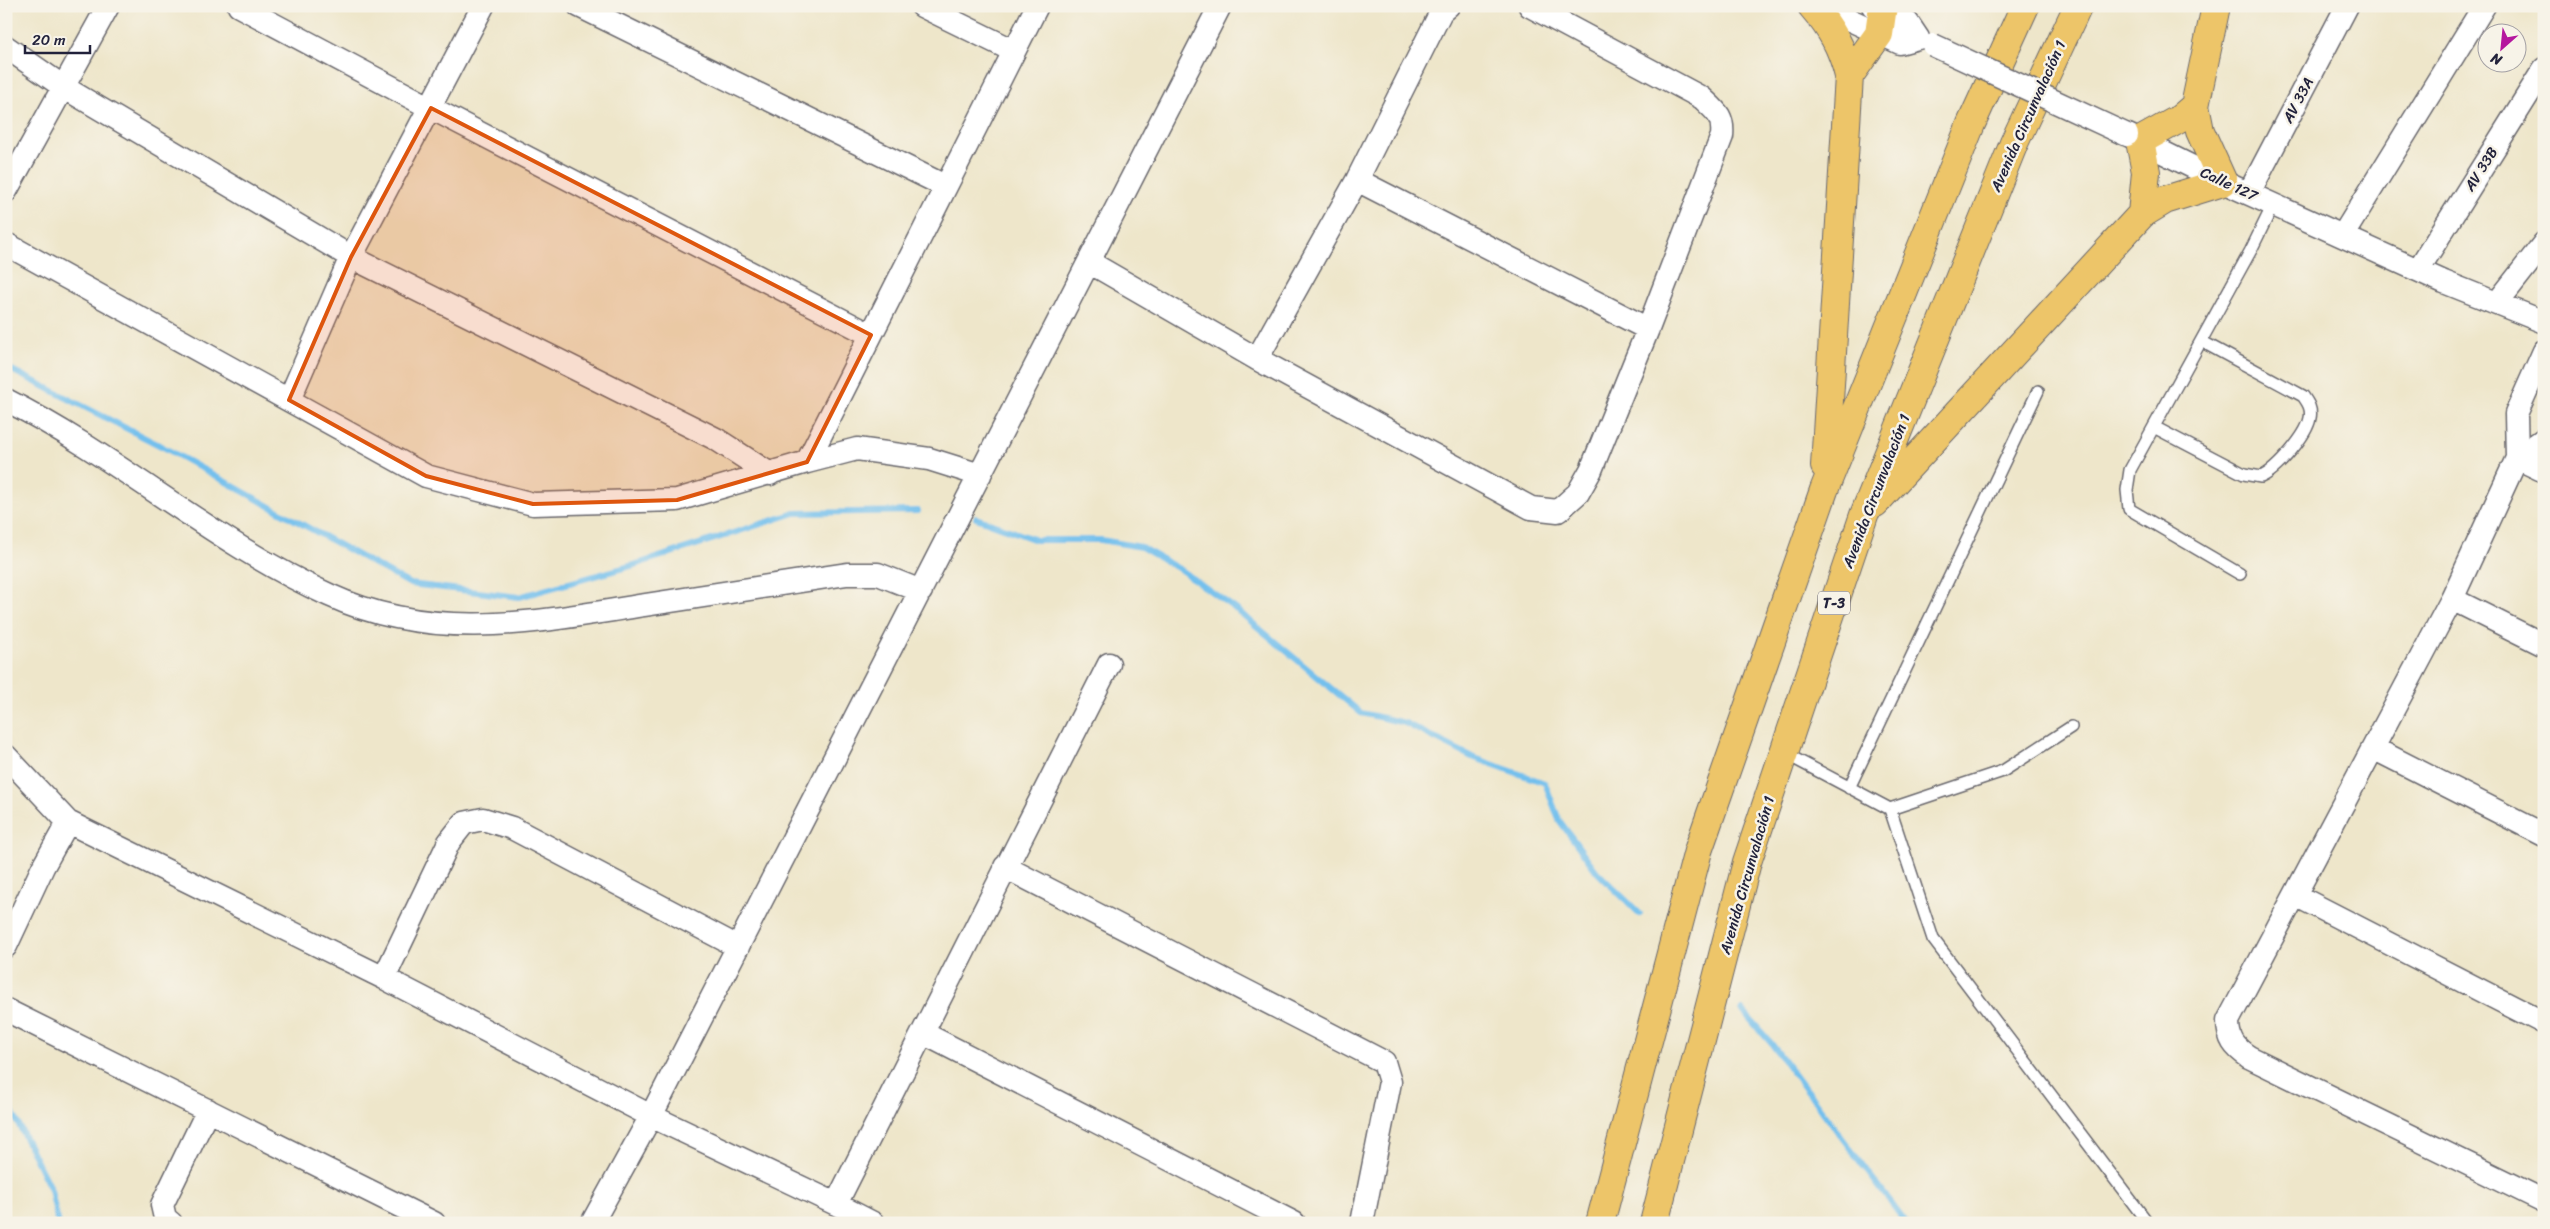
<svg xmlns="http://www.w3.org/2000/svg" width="2550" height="1229" font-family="Sriracha,sans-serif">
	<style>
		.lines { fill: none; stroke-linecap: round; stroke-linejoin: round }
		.stream { stroke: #73c0ed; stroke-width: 6 }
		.lane-casing { stroke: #69676d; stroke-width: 14 }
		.street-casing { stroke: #69676d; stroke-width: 25 }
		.primary-casing { stroke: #69676d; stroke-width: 30 }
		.lane { stroke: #fff; stroke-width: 11 }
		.street { stroke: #fff; stroke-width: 22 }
		.primary { stroke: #edc569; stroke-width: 28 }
		.street-bridge-casing { stroke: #69676d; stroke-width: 25; stroke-linecap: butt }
		.street-bridge { stroke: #fff; stroke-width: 22 }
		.marked { fill: #de560e; fill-opacity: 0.2; stroke: #de560e; stroke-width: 4; stroke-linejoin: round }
		.labels { text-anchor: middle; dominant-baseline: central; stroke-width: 5; stroke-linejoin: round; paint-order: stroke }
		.shield { fill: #f7f3e8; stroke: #62616f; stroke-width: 1 }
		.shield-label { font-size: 14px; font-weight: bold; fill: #22223b }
		.street-label { font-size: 15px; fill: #22223b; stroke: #f7f3e8 }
	</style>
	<rect width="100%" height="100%" fill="#f7f3e8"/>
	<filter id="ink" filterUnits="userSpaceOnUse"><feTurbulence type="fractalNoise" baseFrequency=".02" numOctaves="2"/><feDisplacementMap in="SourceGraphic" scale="10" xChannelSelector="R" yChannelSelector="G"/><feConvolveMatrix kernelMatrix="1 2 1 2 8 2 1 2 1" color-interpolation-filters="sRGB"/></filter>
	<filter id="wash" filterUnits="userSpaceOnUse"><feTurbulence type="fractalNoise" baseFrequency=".0096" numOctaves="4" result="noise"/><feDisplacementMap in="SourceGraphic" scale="20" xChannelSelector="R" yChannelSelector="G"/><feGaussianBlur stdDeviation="1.12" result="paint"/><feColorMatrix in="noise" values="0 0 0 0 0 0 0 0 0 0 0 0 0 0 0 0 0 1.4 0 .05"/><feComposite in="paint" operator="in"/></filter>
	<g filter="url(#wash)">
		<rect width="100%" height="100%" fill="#eee6ca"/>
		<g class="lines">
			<path class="stream" d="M6 367 163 447 410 584 519 597 634 565 795 513 918 511
				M976 518 1036 540H1101L1141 547 1181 570 1237 610 1361 713 1405 723 1472 757 1545 783 1559 820 1597 872 1640 914
				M1742 1010 1771 1043 1906 1223
				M6 1099 51 1190 58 1223"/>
		</g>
	</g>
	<g filter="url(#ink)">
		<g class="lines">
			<defs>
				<path id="lane" d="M2154 427 2244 474 2261 477C2277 470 2307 435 2310 418 2312 409 2308 403 2303 396L2201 341
					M2240 574 2129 509 2127 490 2130 470 2251 250 2273 205
					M1784 753 1890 809 1933 939 2148 1223
					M1849 788 2038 391
					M1890 809 2003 771 2071 727"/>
				<path id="street" d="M239 6 431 108 871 335
					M579 6 945 186
					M922 6 1014 51
					M1820 6 1900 43 1918 38
					M1873 6 1908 23 1918 38
					M6 47 65 88 351 257 716 439 770 474
					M2128 135 2223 182 2444 282 2544 322
					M1357 180 1648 329
					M6 191 108 6
					M2249 193 2347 6
					M2343 235 2484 6
					M6 244 426 476 533 504 677 500 807 462 1037 6
					M1089 262 1257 359 1531 508 1558 511 1578 493 1591 470 1648 329 1722 136C1724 116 1716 111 1702 98L1530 6
					M2418 270 2544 69
					M2497 303 2544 243
					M2544 351 2516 414 2517 458 2452 599 2228 1021C2228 1039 2234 1047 2249 1057L2544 1201
					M1257 359 1357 180 1441 12 1448 6
					M6 400C119 457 214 543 329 595 433 643 537 622 645 605 713 595 780 584 847 574H878L921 591
					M289 400 351 257 483 6
					M2517 458 2544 439
					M2517 458 2544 471
					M807 462 857 449 929 459 980 475
					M2452 599 2544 645
					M2373 748 2544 835
					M6 756 68 822
					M1005 867 1384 1062 1390 1082 1362 1223
					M2295 895 2544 1023
					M6 946 43 867 68 822 384 978 449 842 464 823 483 819 512 828 738 947
					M384 978 651 1116 836 1204
					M6 1010 434 1223
					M923 1033 1294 1223
					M171 1223 165 1218 162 1205 208 1110
					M592 1223 651 1116 1220 6
					M873 1223 836 1204 1109 664"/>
				<path id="primary" d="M1812 6C1831 28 1842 47 1849 76L1825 466
					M1849 76 1879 34 1883 6
					M2142 214 2146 172 2140 141 2181 118 2195 106
					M1875 503 2142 214 2165 200 2223 182 2200 131 2195 106 2216 6
					M1600 1223 1698 851 1824 490 1971 124 2025 6
					M1654 1223 1747 862 1864 515 2014 143 2078 6"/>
			</defs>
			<use href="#lane" class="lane-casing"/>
			<use href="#street" class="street-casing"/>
			<use href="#primary" class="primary-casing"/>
			<use href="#lane" class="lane"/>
			<use href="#street" class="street"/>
			<use href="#primary" class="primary"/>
			<defs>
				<path id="street-bridge" d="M1933 45 2127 135"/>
			</defs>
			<use href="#street-bridge" class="street-bridge-casing"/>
			<use href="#street-bridge" class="street-bridge"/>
		</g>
	</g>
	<path class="marked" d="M431 108 871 335 807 462 677 500 533 504 426 476 289 400 351 257Z"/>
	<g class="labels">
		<rect class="shield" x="1818" y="591.5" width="32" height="23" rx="4"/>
		<g class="shield-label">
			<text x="1834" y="603">T-3</text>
		</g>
		<g class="street-label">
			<text transform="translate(2298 100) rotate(-62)">AV 33A</text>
			<text transform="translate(2028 116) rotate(-66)">Avenida Circunvalación 1</text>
			<text transform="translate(2481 169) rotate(-58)">AV 33B</text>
			<text transform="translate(2229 184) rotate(25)">Calle 127</text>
			<text transform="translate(1876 491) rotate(-69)">Avenida Circunvalación 1</text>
			<text transform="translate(1747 875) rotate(-74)">Avenida Circunvalación 1</text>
		</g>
	</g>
	<rect width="2550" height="1229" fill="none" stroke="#f7f3e8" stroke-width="25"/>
	<g transform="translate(2502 48) rotate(207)"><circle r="24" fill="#f7f3e8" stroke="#a29fa3"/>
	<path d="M0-4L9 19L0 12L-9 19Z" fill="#b5179e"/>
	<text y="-8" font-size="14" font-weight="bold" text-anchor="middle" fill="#22223b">N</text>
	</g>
	<path d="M25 45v8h65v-8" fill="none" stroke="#22223b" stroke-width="2.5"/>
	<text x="32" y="45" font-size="15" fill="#22223b" stroke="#f7f3e8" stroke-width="4" paint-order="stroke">20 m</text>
</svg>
